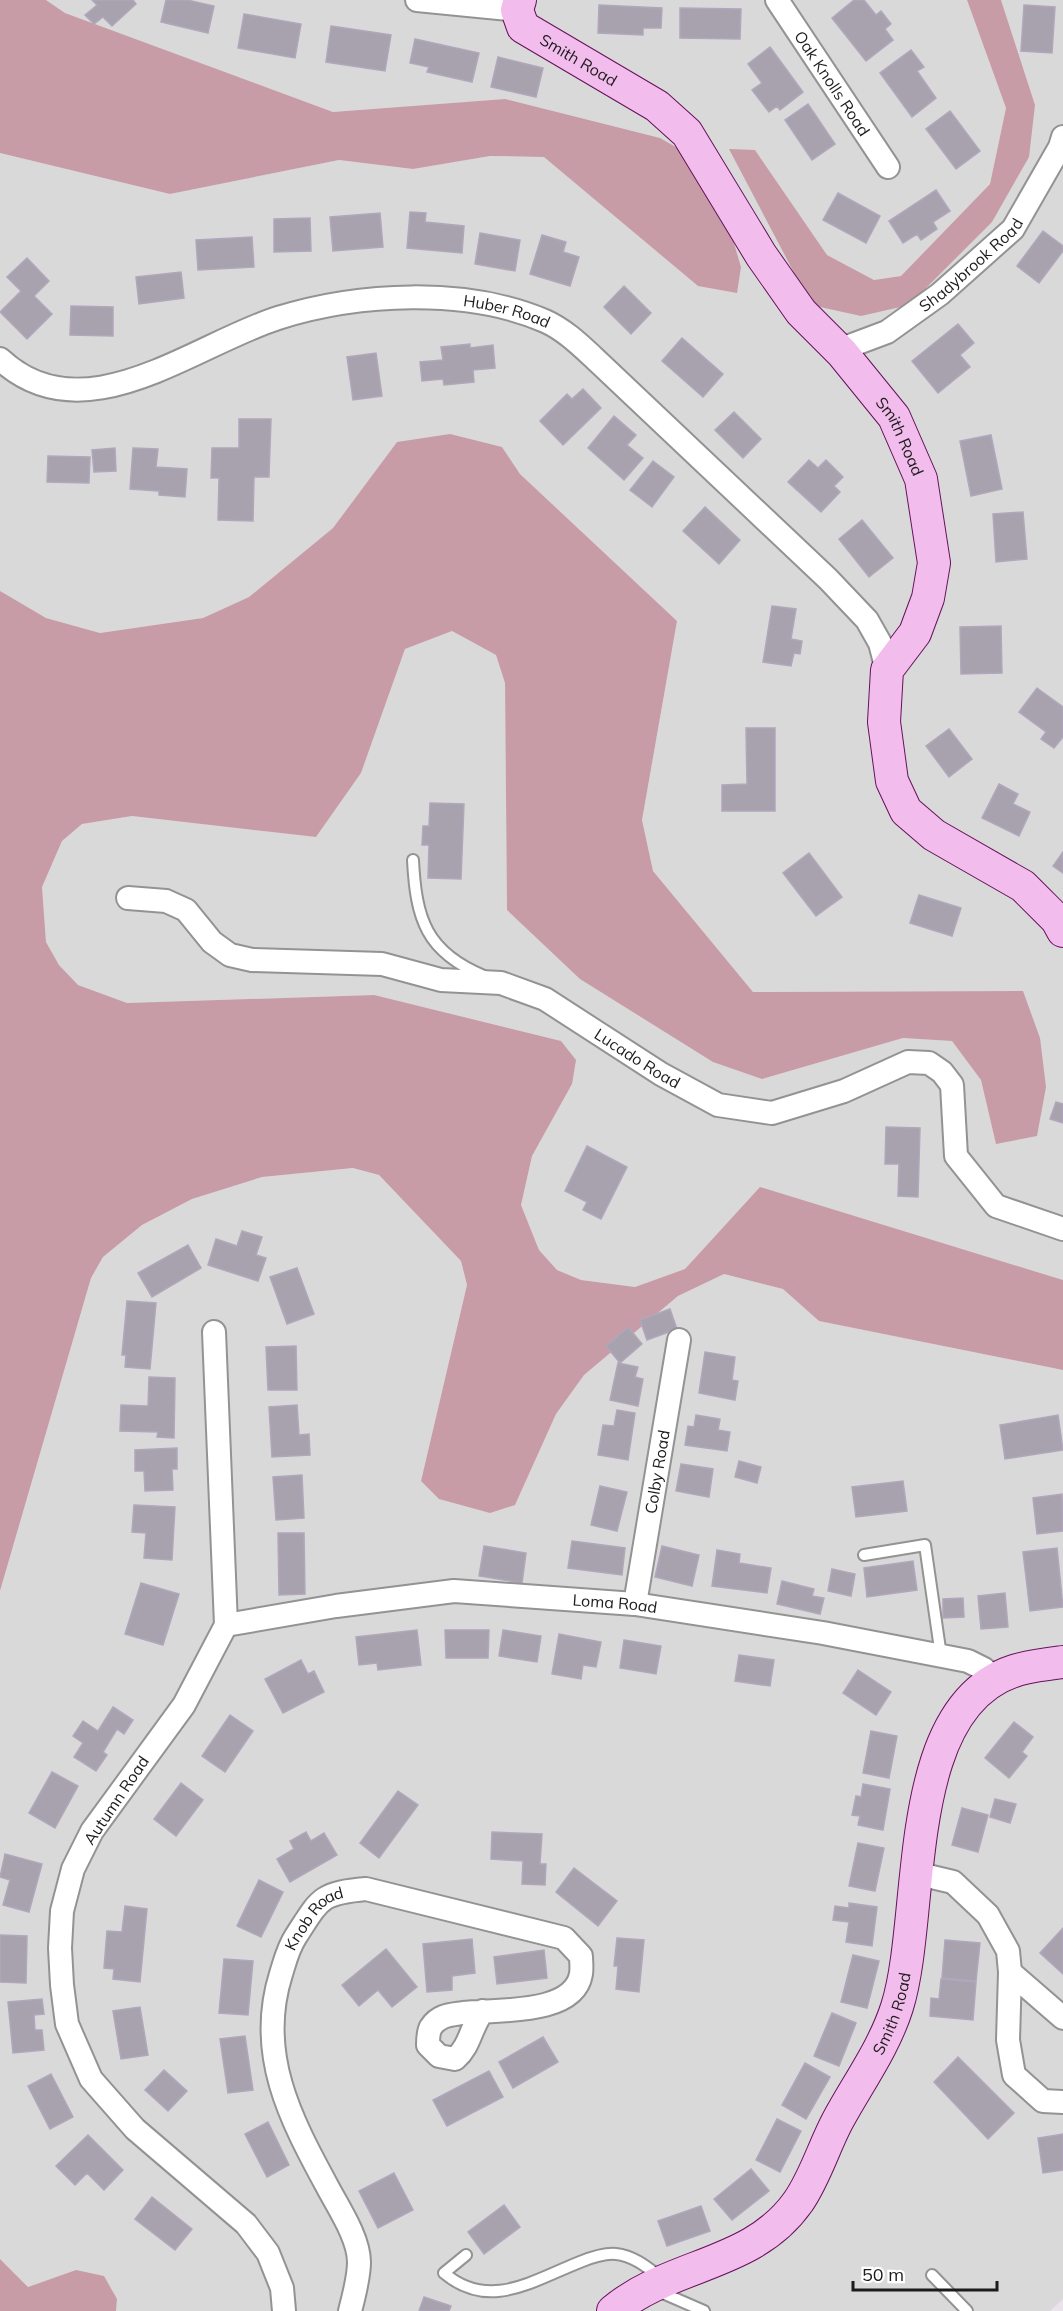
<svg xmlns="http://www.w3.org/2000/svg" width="1063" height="2311" font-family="Mulish,sans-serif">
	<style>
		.residential { fill: #d9d9da }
		.forest { fill: #c79ca7 }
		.building { fill: #a8a2ae; stroke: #b1a7bc; stroke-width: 1.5 }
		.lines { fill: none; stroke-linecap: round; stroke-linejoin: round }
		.lane-casing { stroke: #939393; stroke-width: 14 }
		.street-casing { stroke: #939393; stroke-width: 26 }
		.secondary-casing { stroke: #66115a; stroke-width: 34 }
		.lane { stroke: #fff; stroke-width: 10 }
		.street { stroke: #fff; stroke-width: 22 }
		.secondary { stroke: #f2bced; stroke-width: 32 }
		.labels { text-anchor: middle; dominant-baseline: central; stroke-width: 5; stroke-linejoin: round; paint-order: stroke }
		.street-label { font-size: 16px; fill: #1c1c1c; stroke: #fff }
	</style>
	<rect width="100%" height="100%" fill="#eae3ec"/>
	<path class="residential" d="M46 0H967L1006 108 990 184 901 276 874 280 827 255 755 150 861 316 992 222 1035 105 1001 0H1063V1280L760 1187 685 1269 635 1287 581 1280 557 1270 539 1250 521 1205 532 1156 572 1084 374 995 127 1003 78 985 59 965 46 942 42 887 62 841 82 824 132 816 316 837 361 773 405 649 452 631 496 655 505 683 507 910 762 1079 903 1038 952 1041 981 1080 996 1143 1023 991 753 992 653 871 642 820 677 621 520 474 502 447 397 442 333 528 249 597 203 618 100 633 46 618 2 594 0 591V153L170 194 339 160 413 169 490 156 545 157 698 286 505 99 333 112 65 13Z
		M353 1168 379 1175 461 1261 467 1285 421 1481 515 1505 556 1414 584 1375 678 1296 724 1274 783 1289 819 1321 1063 1370V2299L1050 2311H116L117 2299 76 2270 28 2287 0 2259V1591L91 1278 103 1257 142 1225 192 1199 262 1177Z"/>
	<path class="forest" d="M0 0H46L65 13 333 112 505 99 660 138 681 150 719 193 741 267 737 293 698 286 544 157 490 156 413 169 339 160 170 194 0 153Z
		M967 0H1001L1035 105 1029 157 992 222 909 305 861 316 811 305 729 149 755 150 827 255 874 280 901 276 990 184 1006 108Z
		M450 434 502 447 520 474 677 621 642 820 653 871 753 992 1023 991 1040 1038 1046 1087 1037 1136 996 1144 981 1080 952 1041 903 1038 762 1079 713 1062 580 979 507 910 505 683 496 655 452 631 405 649 361 773 316 837 132 816 82 824 62 841 42 887 46 942 59 965 78 985 127 1003 374 995 561 1041 576 1060 572 1084 532 1156 521 1205 539 1250 557 1270 581 1280 635 1287 685 1269 760 1187 1063 1280V1370L819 1321 783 1289 724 1274 678 1296 584 1375 556 1414 515 1505 490 1513 439 1499 421 1481 467 1285 461 1261 379 1175 353 1168 262 1177 192 1199 142 1225 103 1257 91 1278 0 1591V591L46 618 100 633 203 618 249 597 333 528 397 442Z
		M0 2259 28 2287 76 2270 104 2276 117 2299 116 2311H0Z"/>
	<path class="building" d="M92 0H133L136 4 112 26 103 17 94 24 85 15 97 5Z
		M166 0H187L214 6 208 33 161 22Z
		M854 0H864L876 15 881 11 891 24 885 29 893 40 866 61 832 18Z
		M599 5 662 8 661 28H643V35L598 33Z
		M1024 5 1055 7 1052 53 1021 51Z
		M680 8 741 9 740 39 680 38Z
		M244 14 301 24 295 58 238 48Z
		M331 26 391 35 385 71 326 62Z
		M415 39 479 53 472 82 427 72 429 67 410 63Z
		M770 47 803 92 780 110 777 106 769 112 752 90 762 83 748 64Z
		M911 50 924 67 917 71 936 98 912 117 880 73Z
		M498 57 543 68 536 97 491 87Z
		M808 104 835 144 812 160 785 120Z
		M950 111 980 151 956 169 926 129Z
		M936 190 950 211 933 222 937 229 921 240 917 234 903 243 889 221Z
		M838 193 880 216 866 243 823 220Z
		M410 212 426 213 425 222 464 226 462 253 407 248Z
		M380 213 383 247 333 251 330 217Z
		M310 218 311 251 274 252V219Z
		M1043 231 1063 246V251L1039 283 1017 266Z
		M480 233 520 240 515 271 475 264Z
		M542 235 566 242 563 252 579 257 570 286 530 274Z
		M252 237 254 267 198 270 196 240Z
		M27 258 49 281 34 296 52 314 27 339 0 312 21 291 7 277Z
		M181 272 184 298 139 304 136 277Z
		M624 286 651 313 631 334 604 307Z
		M71 306 113 307V336L70 335Z
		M958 324 974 343 960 355 970 367 938 393 912 361Z
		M682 338 723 374 703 397 662 361Z
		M470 344V348L493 345 495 368 473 370 474 382 444 385 443 379 422 381 420 362 443 360 441 347Z
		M376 353 382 396 353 400 347 357Z
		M583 389 601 408 563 445 540 421 567 394 572 399Z
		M734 412 761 439 743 458 715 430Z
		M614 416 636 435 627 445 643 458 624 480 588 448Z
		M239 419H271L269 477H254L253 521 218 520 219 478H211L212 448H239Z
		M991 435 1002 489 971 496 960 441Z
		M115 448 116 471 94 472 92 450Z
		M133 448 158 449 156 467 187 469 185 497 159 495V491L130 489Z
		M48 456 90 457 89 483 47 482Z
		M809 460 818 468 826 460 843 477 834 486 840 492 821 512 788 482Z
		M653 461 674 477 652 507 630 490Z
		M705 507 740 540 719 564 683 531Z
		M1023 512 1027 559 996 562 993 514Z
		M862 520 893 558 869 577 839 539Z
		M772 606 796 609 791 639 802 641 800 654 794 653 791 666 763 662Z
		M1001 626 1002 673 961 674 960 627Z
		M1037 688 1063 707V737L1054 748 1041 739 1046 732 1019 712Z
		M746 728H775V811H722V785L747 784Z
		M949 729 972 759 949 777 926 746Z
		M999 784 1018 794 1013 804 1030 812 1019 836 982 818Z
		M430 803 464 804 461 879 428 878 429 845H422L423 826H429Z
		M1063 852V873L1053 866Z
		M809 853 842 897 816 916 783 873Z
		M919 895 961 908 952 936 910 923Z
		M1056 1102 1063 1104V1123L1050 1119Z
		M886 1127 920 1128 918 1197 898 1196 899 1164H885Z
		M587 1146 627 1167 601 1219 583 1210 587 1202 565 1191Z
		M242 1231 262 1237 256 1255 266 1258 258 1281 208 1265 216 1239 237 1246Z
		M188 1245 201 1268 152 1297 138 1273Z
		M297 1268 314 1314 287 1324 270 1277Z
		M127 1301 156 1303 150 1369 125 1367 126 1355H122Z
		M670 1309 677 1329 647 1340 640 1320Z
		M628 1327 642 1344 620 1363 606 1346Z
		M296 1346 297 1390H268L266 1347Z
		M705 1352 735 1357 732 1380 738 1381 735 1400 699 1393Z
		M618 1363 638 1367 635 1377 643 1379 638 1406 610 1400Z
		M149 1377 175 1378 174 1438 157 1437 158 1432 120 1431 121 1405 148 1406Z
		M297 1405 299 1435 309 1434 310 1455 272 1457 269 1407Z
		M617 1410 635 1413 628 1460 598 1455 603 1425 614 1426Z
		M696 1415 720 1419 718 1430 730 1432 727 1451 685 1445 688 1426 694 1427Z
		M1058 1415 1063 1450 1005 1459 1000 1425Z
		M177 1448V1469H172L173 1490 145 1491 144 1471H135V1450Z
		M739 1461 761 1467 757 1483 735 1477Z
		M681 1464 713 1469 709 1497 676 1491Z
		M302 1475 304 1518 276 1520 273 1477Z
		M903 1481 907 1511 856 1517 852 1487Z
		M600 1486 627 1492 617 1531 591 1525Z
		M1062 1494 1063 1531 1037 1534 1033 1498Z
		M134 1505 175 1507 172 1560 144 1558 146 1533 132 1532Z
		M278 1533H304L305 1594 279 1595Z
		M572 1541 625 1548 622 1575 568 1568Z
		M484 1546 526 1553 522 1583 479 1576Z
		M662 1546 699 1555 692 1586 655 1577Z
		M1057 1548 1063 1607 1030 1611 1023 1552Z
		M717 1550 740 1554 739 1563 771 1568 767 1593 712 1586Z
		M913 1561 917 1590 867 1597 864 1568Z
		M832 1569 855 1574 851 1596 828 1591Z
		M782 1581 814 1589 812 1596 824 1598 820 1614 777 1604Z
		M141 1583 179 1594 163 1645 125 1634Z
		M1005 1593 1008 1627 981 1629 978 1596Z
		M963 1598 964 1617 943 1618V1599Z
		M417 1630 421 1665 378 1670 377 1663 359 1665 356 1637Z
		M445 1630H489L488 1658H446Z
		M503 1630 541 1636 537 1662 499 1656Z
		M559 1634 601 1642 596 1667 583 1665 581 1679 552 1674Z
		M624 1640 661 1646 656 1674 620 1668Z
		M739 1655 774 1660 770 1686 735 1681Z
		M301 1660 308 1674 314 1671 324 1692 283 1713 265 1679Z
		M858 1670 891 1692 876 1715 843 1693Z
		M113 1707 133 1720 124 1734 117 1729 103 1752 107 1755 96 1771 74 1757 83 1743 73 1736 83 1721 98 1731Z
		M230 1715 253 1731 225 1772 202 1756Z
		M1014 1722 1033 1737 1022 1752 1027 1756 1009 1778 985 1758Z
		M871 1731 897 1736 889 1778 863 1773Z
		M52 1772 78 1786 55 1828 29 1813Z
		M181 1783 203 1800 176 1836 154 1819Z
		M863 1784 890 1789 883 1830 858 1825 860 1816 852 1815 856 1796 861 1797Z
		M398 1791 418 1805 379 1858 360 1843Z
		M995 1799 1016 1804 1010 1823 990 1817Z
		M962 1808 988 1815 978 1852 952 1845Z
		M306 1832 311 1841 324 1833 337 1855 290 1882 277 1859 294 1849 290 1841Z
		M492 1832 542 1834 540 1864H546L545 1885 522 1884 523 1861 491 1859Z
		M858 1843 884 1848 875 1891 849 1886Z
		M5 1854 42 1864 29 1912 3 1905 10 1880 0 1877Z
		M574 1868 617 1901 598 1926 556 1892Z
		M259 1880 283 1892 261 1937 237 1926Z
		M849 1903 877 1907 872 1946 846 1942 849 1922 833 1920 835 1906 849 1908Z
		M125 1906 147 1909 140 1982 113 1979 114 1969 104 1968 107 1931 122 1932Z
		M1063 1928V1974L1040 1953Z
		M0 1935 27 1936 26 1983 0 1982Z
		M617 1938 644 1940 639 1992 616 1989 618 1966H614Z
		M472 1939 475 1973 452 1976V1990L427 1992 423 1944Z
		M945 1940 980 1943 976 1981 942 1978Z
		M386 1949 417 1987 392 2007 378 1990 359 2006 342 1985Z
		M544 1950 547 1978 497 1984 494 1957Z
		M853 1955 879 1961 867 2008 841 2002Z
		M224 1959 253 1961 248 2015 219 2013Z
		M941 1979 976 1982 973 2020 930 2016 931 1998 939 1999Z
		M42 1999 44 2014 34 2015 35 2030H42L44 2050 13 2053 8 2002Z
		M140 2007 148 2055 121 2059 113 2011Z
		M832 2013 856 2023 839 2066 814 2056Z
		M245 2036 253 2090 228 2093 220 2039Z
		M543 2037 558 2062 513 2088 499 2062Z
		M958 2057 1014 2113 988 2139 934 2082Z
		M805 2063 830 2077 806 2119 782 2105Z
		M164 2070 187 2091 168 2111 145 2090Z
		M489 2071 503 2097 447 2126 433 2100Z
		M51 2074 73 2117 50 2129 28 2086Z
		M777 2119 801 2131 780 2172 756 2160Z
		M268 2122 289 2165 267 2177 245 2134Z
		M1063 2134V2170L1043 2173 1038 2138Z
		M88 2135 123 2170 104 2190 87 2173 75 2185 56 2166Z
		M751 2169 769 2191 732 2220 714 2199Z
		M394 2173 413 2210 378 2228 359 2191Z
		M152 2197 192 2229 175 2250 135 2219Z
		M504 2205 520 2227 484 2254 468 2232Z
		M701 2206 710 2231 667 2246 658 2221Z
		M424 2297 451 2306 449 2311H419Z"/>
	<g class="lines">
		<defs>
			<path id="lane" d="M413 860C416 919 426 952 484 976
				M864 1555 925 1545 941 1656
				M466 2255 444 2273C489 2311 532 2281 580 2262 590 2258 605 2253 616 2254 634 2256 647 2267 660 2277
				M932 2275 967 2311
				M658 2291 704 2311"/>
			<g id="street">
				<path d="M417 0 517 10"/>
				<path id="s1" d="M777 0 888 167"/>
				<path id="s2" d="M839 350 887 332 940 294 1013 229 1060 147 1063 137"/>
				<path id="s3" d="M0 359C83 437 193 345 278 318 358 293 466 287 545 321 563 329 578 343 592 356L828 579 867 620 880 643 887 670"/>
				<path id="s4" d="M128 898 166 901 186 910 212 942 230 955 252 960 382 964 441 980 501 983 545 999 661 1074 718 1105 772 1113 844 1091 908 1062 929 1063 942 1072 952 1085 956 1156 996 1206 1063 1229"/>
				<path d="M214 1332 226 1625 184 1705 92 1831 73 1869 62 1911 60 1948 62 1985 67 2024 91 2079 135 2129 246 2224 268 2253 282 2288 284 2311"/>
				<path id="s5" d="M635 1604 679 1340"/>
				<path id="s6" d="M226 1625 336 1606 454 1591 635 1604 823 1633 968 1661 984 1669 996 1680"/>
				<path d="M915 1873 953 1882 988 1915 1008 1951 1010 1972"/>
				<path d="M1063 2018 1010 1972 1008 2040 1014 2075 1043 2101 1063 2102"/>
				<path id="s7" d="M350 2311C354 2296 359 2277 359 2262 359 2238 338 2207 327 2186 290 2118 256 2053 281 1974 285 1961 288 1948 296 1936 320 1899 320 1893 366 1889L564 1938 581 1956C581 1961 582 1968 581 1974 574 2016 495 2009 463 2013 450 2015 439 2015 431 2027 428 2032 428 2040 428 2045L439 2056 455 2059C471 2045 470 2028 483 2011"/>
			</g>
			<g id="secondary">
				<path id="s8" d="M520 0 517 10 523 27 657 106 687 133 761 255 801 312 842 353 894 417 921 479 934 563 928 598 915 633 887 670 884 722 892 781 906 811 934 835 1023 886 1057 920 1063 931"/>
				<path id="s9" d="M613 2311C672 2262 752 2267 798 2202 815 2178 824 2146 838 2120 858 2083 884 2048 897 2007 926 1916 899 1709 1014 1671 1029 1666 1047 1664 1063 1662"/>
			</g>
		</defs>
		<use href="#lane" class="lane-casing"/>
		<use href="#street" class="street-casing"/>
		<use href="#secondary" class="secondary-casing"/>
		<use href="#lane" class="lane"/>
		<use href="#street" class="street"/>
		<use href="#secondary" class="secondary"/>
	</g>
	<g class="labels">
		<g class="street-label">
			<text stroke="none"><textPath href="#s8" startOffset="93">Smith Road</textPath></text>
			<text stroke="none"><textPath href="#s1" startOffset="100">Oak Knolls Road</textPath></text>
			<text stroke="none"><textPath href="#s2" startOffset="159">Shadybrook Road</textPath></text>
			<text stroke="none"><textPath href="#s3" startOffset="532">Huber Road</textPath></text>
			<text stroke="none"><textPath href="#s8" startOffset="597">Smith Road</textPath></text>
			<text stroke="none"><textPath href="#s4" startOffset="554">Lucado Road</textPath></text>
			<text stroke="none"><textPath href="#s5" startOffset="134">Colby Road</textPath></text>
			<text stroke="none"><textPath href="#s6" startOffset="392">Loma Road</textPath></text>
			<text transform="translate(116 1800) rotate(-56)">Autumn Road</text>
			<text stroke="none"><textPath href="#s7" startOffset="424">Knob Road</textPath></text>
			<text stroke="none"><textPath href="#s9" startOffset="429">Smith Road</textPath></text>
		</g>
	</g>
	<path d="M853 2281v9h144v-9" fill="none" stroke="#1c1c1c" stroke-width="3"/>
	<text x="862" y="2281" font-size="18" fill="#1c1c1c" stroke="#ffffff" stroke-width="4.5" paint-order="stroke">50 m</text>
</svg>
